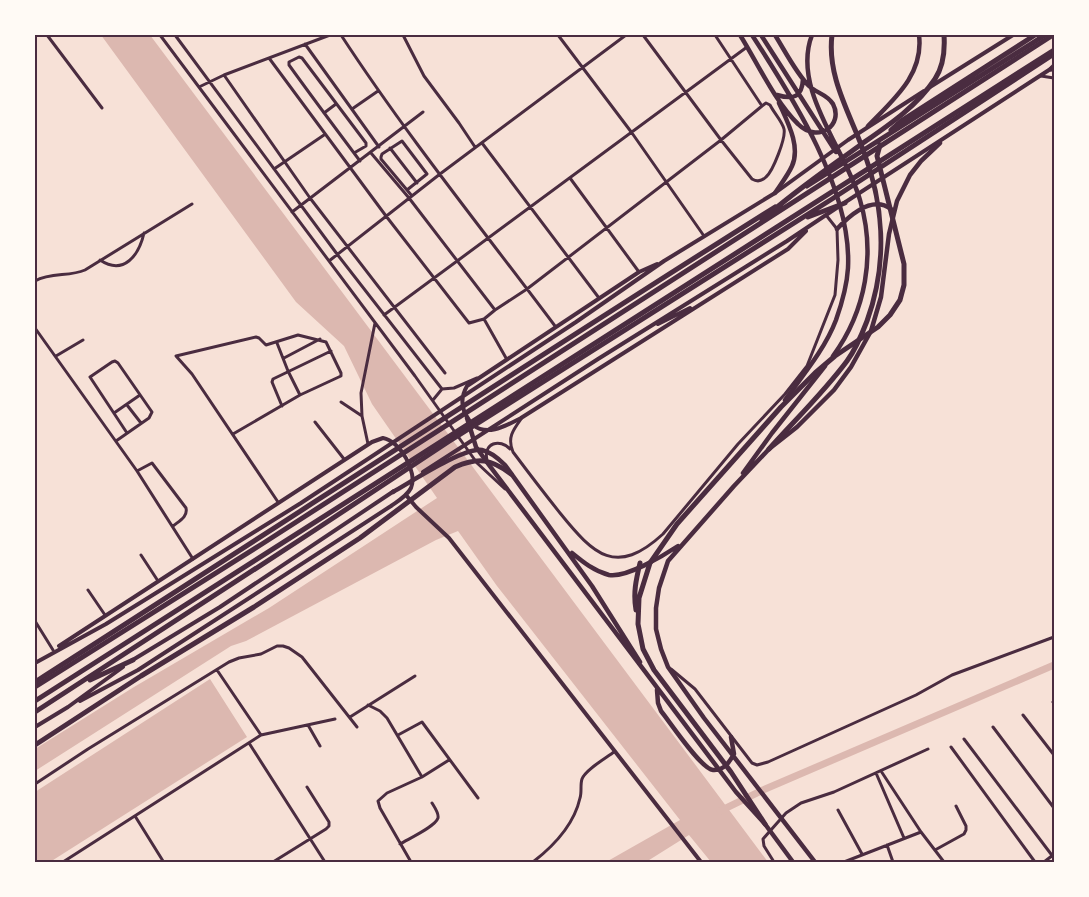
<svg xmlns="http://www.w3.org/2000/svg" width="1089" height="897" font-family="'Exo 2',sans-serif">
	<style>
		.water { fill: #dcb8b0 }
		.lines { fill: none; stroke-linecap: round; stroke-linejoin: round }
		.canal { stroke: #dcb8b0; stroke-width: 7 }
		.minor { stroke: #4a2c40; stroke-width: 3 }
		.tertiary { stroke: #4a2c40; stroke-width: 4 }
		.secondary { stroke: #4a2c40; stroke-width: 4 }
		.primary { stroke: #4a2c40; stroke-width: 4.5 }
		.trunk { stroke: #4a2c40; stroke-width: 5 }
		.motorway { stroke: #4a2c40; stroke-width: 5 }
		.neatline { fill: none; stroke: #4a2c40; stroke-width: 2 }
	</style>
	<rect width="100%" height="100%" fill="#f7e1d7"/>
	<path class="water" d="M101 35H150L768 862H711L689 835 646 862H606L680 820 497 586 458 531 436 540 246 641 231 646 35 771V749L134 687 269 608 437 498 372 404 344 346 296 302Z
		M210 679 247 737 50 862H35V792Z"/>
	<g class="lines">
		<path class="canal" d="M720 811 763 790 1054 665"/>
		<path class="minor" d="M47 35 102 108
			M160 35 415 376 477 463 505 489
			M175 35 337 254 442 389 454 388 477 378
			M341 35C407 136 483 230 555 326
			M403 35 424 76 459 123 475 147
			M558 35 632 133 704 236
			M643 35 721 140 752 179C757 182 762 181 766 177 773 171 786 138 784 129 782 121 774 113 770 105L766 103 762 106 715 35
			M305 44 379 147
			M269 58 386 216 469 323 484 319 495 310 527 289 721 140 762 106
			M224 75 310 198 445 373
			M1041 76 1054 78
			M199 87 224 75 330 35
			M352 109 378 91
			M324 113 336 104
			M482 143 599 298
			M390 148 417 183
			M354 153 366 146V143L302 58 299 57 289 62V65C312 97 336 129 360 161
			M371 153 409 198 495 310
			M274 169 324 135
			M570 178 639 272
			M407 190 427 174 402 141 382 154 381 157V159L412 196
			M292 212 423 112
			M100 260C124 276 139 255 144 233
			M329 261 440 174 626 35
			M35 281C51 272 69 277 85 270L192 204
			M384 315 747 47
			M484 319 506 358
			M35 328 137 471 193 559
			M277 343 288 371 300 395
			M56 356 83 340
			M284 358 320 339
			M433 400 442 389
			M341 402 362 416
			M127 405 141 423
			M282 406 272 382 273 379 331 351
			M114 413 140 395
			M521 419C513 430 507 438 513 452 528 472 544 493 560 513 594 555 616 577 663 534L738 444 785 394 807 366 835 295 838 260 837 229 826 215
			M315 422 344 459
			M233 434 300 395 341 376V373L326 342 298 335 266 345 259 338 256 337 176 356 192 374 278 502
			M116 441 149 418 152 412 118 363 115 361 112 362 90 377 127 433
			M368 444 362 416 361 393 375 323
			M487 460C483 443 500 438 510 449
			M137 471 152 463 186 508C188 517 179 521 173 526
			M141 555 158 581
			M88 590 105 615
			M35 621 53 650
			M671 669 695 689 752 763 757 765 768 762 916 695 952 675 1054 637
			M217 670 261 735
			M1053 702 1054 703
			M368 705 380 711 387 718 422 777
			M1023 715 1054 755
			M350 717 415 676
			M308 725 320 746
			M993 727 1054 808
			M398 735 422 722 478 798
			M964 739 1054 858
			M249 743 325 862
			M951 747 1035 862
			M881 771 921 832 944 862
			M876 773 904 838
			M35 784 88 749 229 662 239 658 261 654 277 646H283L289 648 302 657 357 727
			M838 810 862 854
			M135 816 163 861 160 862
			M400 844C408 839 435 827 438 818 439 813 435 808 432 803
			M887 845 893 862
			M935 850 964 834 966 830V826L956 806
			M63 862 261 735 335 719
			M273 862 326 829 329 826V822L307 787
			M411 862 380 808 378 801 387 793 422 777 449 760
			M533 862C555 845 574 825 580 798 582 792 580 785 582 779 585 770 606 758 614 752
			M774 862 764 846 763 839 786 813 801 803 834 792 928 749
			M844 862 921 832
			M1044 862 1053 855
			M1052 862 1054 860"/>
		<path class="tertiary" d="M406 495 416 507 449 538 701 862"/>
		<path class="secondary" d="M930 87 1013 35
			M844 203 1052 68
			M658 324 690 308
			M469 420C461 409 460 398 467 386L639 272 657 264
			M473 425C488 437 507 425 521 418L788 249 806 231
			M423 472 598 359 787 241 838 207
			M59 646 372 442 383 438C400 441 418 472 411 488 407 496 398 501 391 506L138 670 80 701
			M131 661 220 607 394 491
			M35 663 106 624 301 503 576 322 664 261 775 193 848 140 924 91
			M35 727 68 707 123 667"/>
		<path class="primary" d="M740 35C757 62 775 102 798 124 818 144 844 125 833 104 827 94 816 93 809 86 796 73 785 51 775 35
			M752 35C793 98 852 190 848 268 847 285 842 303 836 320 825 349 803 375 785 400
			M761 35 836 152
			M812 35C791 89 846 150 860 200 876 254 866 311 833 356
			M777 95C794 100 802 97 803 79
			M868 126C893 100 924 75 919 35
			M775 193C781 184 788 175 792 166 801 146 787 121 779 103
			M837 229C850 215 872 195 891 209
			M467 418 476 447 489 465 736 792 765 824 793 862
			M743 473 772 433 825 366
			M393 492C411 482 464 447 482 450 491 452 499 459 505 465L592 586 640 662
			M572 553C583 562 594 571 609 575 626 578 663 556 678 546
			M657 690 658 703 661 711C670 722 701 769 713 770 724 771 730 761 734 754L731 737
			M815 862 704 718 668 667 661 649 656 629V608L659 588 668 561 734 486 769 449 797 427 834 390 851 367 871 331 881 297 889 234 897 201 910 175 921 161 940 143"/>
		<path class="trunk" d="M1051 69 1054 66
			M891 130 901 121 1035 35
			M807 186 1045 35
			M808 217 845 203
			M636 610C633 593 636 580 640 563
			M90 680 133 660
			M35 682C282 524 527 363 775 207
			M35 712 315 530 448 442 832 199 1054 54
			M765 824 731 772 654 670 643 649 638 624 639 598 650 563 677 524 781 407 815 373 835 356 878 327 890 315 900 300 904 285V264L877 156 880 145"/>
		<path class="motorway" d="M762 220C793 192 829 168 863 143 889 125 917 106 935 79 943 67 945 50 944 35
			M769 449C795 420 824 392 847 361 856 349 862 334 867 321 888 263 884 203 862 147 848 110 827 75 832 35
			M35 687 262 544 1053 35
			M35 701 1054 50
			M35 745 141 676 254 607 360 538 455 467C479 457 491 459 511 474"/>
	</g>
	<rect width="1089" height="897" fill="none" stroke="#fffaf5" stroke-width="72"/>
	<rect x="36" y="36" width="1017" height="825" class="neatline"/>
</svg>
